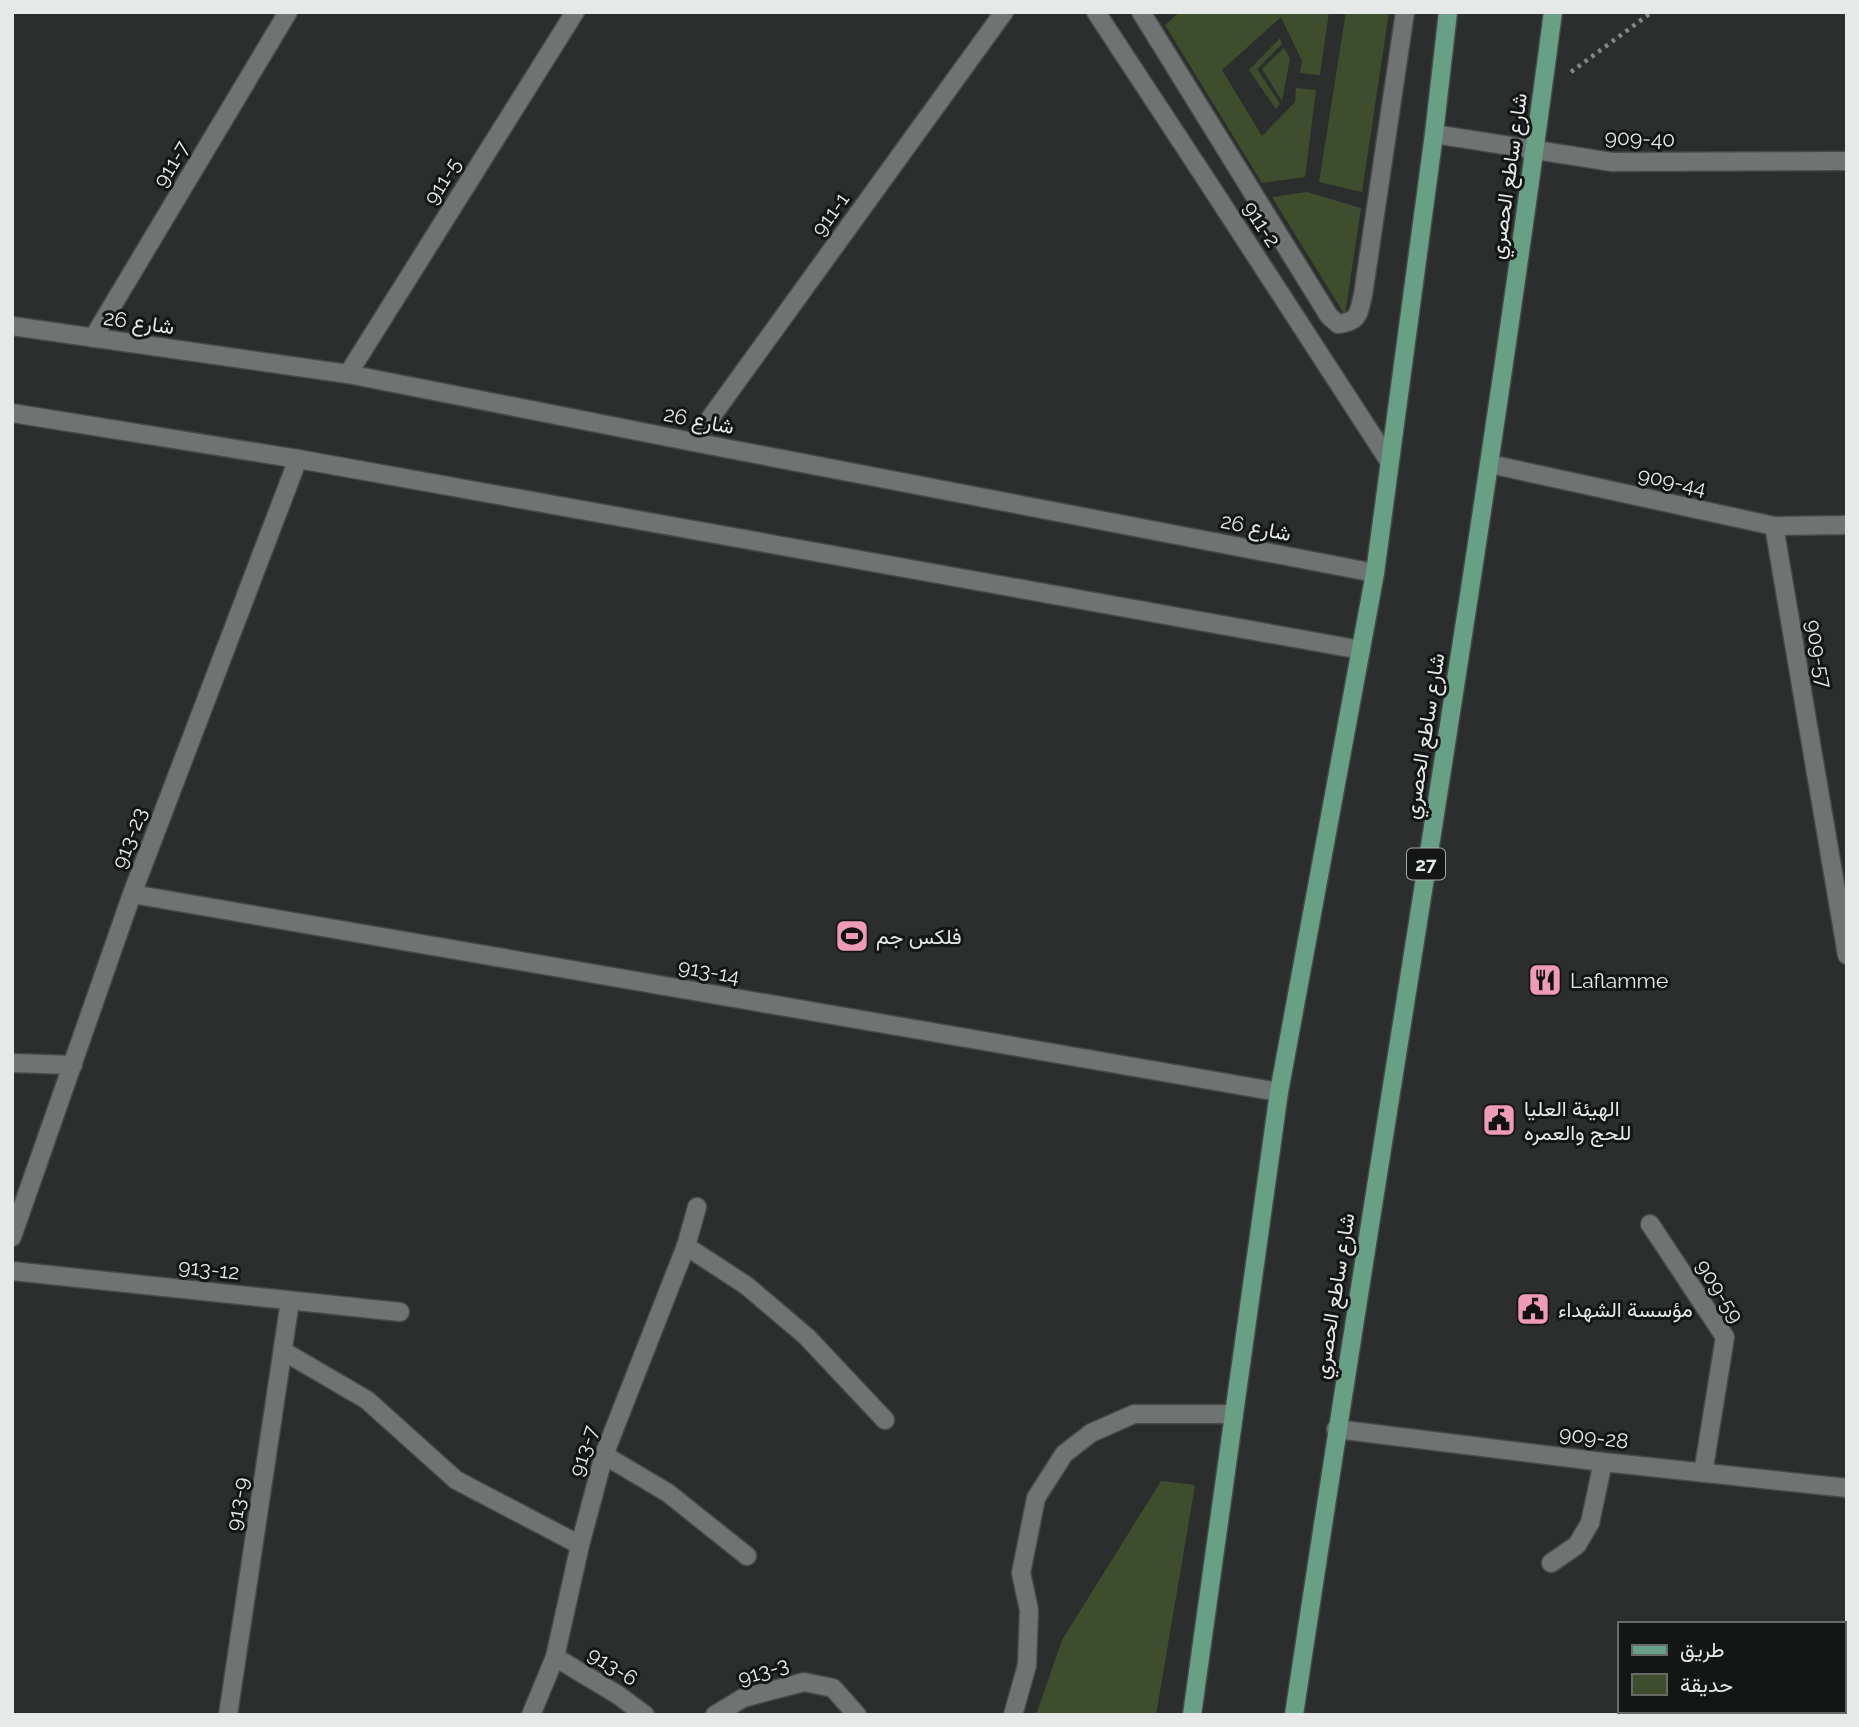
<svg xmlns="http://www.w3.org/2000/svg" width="1859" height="1727" font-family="Raleway,Vazirmatn,sans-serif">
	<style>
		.green { fill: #3e4e2d }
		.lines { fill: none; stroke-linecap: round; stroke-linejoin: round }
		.lane-casing { stroke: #464949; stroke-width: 21 }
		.street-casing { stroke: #464949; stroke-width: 21 }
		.secondary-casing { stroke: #464949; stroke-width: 21 }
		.primary-casing { stroke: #464949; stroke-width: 21 }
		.path { stroke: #848686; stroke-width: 4.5; stroke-dasharray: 3.5 5; stroke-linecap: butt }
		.lane { stroke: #6f7372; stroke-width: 18 }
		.street { stroke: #6f7372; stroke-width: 18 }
		.secondary { stroke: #6f7372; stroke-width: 18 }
		.primary { stroke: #67a086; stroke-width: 18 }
		.labels { text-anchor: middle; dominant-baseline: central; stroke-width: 6; stroke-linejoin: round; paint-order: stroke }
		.shield { fill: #141515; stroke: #a8a9a9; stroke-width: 2 }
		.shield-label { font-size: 19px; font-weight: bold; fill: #e7e9e9 }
		.street-label { font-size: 21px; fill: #e7e9e9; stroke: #141515 }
		.poi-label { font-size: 21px; fill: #e7e9e9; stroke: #141515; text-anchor: start }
	</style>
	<rect width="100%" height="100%" fill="#2b2e2d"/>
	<path class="green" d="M1180 12H1329L1320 75 1300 73 1302 61 1281 17 1222 70 1262 136 1295 102 1296 88 1316 90 1305 177 1262 183 1165 25Z
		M1346 12H1389L1362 192 1319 182Z
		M1280 38 1282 44 1257 69 1280 104 1276 109 1249 70Z
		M1284 48 1290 58 1282 101 1262 69Z
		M1307 192 1361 208 1345 315 1272 197Z
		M1161 1481 1195 1485 1156 1715H1036L1062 1640Z"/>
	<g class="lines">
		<defs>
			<path id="lane" d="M1141 12 1329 316 1338 324C1360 321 1358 314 1363 295L1405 12
				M1650 1224 1725 1337 1703 1473
				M686 1246 747 1286 807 1337 885 1420
				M283 1351 367 1400 456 1480 580 1545
				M604 1455 668 1493 747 1556
				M1551 1563 1577 1545 1590 1523 1603 1462
				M715 1715 743 1698 804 1682 833 1688 857 1715"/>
			<path id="street" d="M1096 12 1211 187 1389 461
				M1434 134 1612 162 1847 161
				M93 338 288 12
				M348 374 575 12
				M693 442 1004 12
				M1490 464 1774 526 1847 525
				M1774 526 1847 955
				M132 894 1279 1092
				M12 1063 73 1065
				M12 1237 132 894 298 459
				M12 1271 400 1312
				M1336 1429 1603 1462 1847 1488
				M555 1657 618 1695 645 1715
				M228 1715 290 1301
				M531 1715 555 1657 580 1545 604 1455 686 1246 697 1207
				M1013 1715 1027 1665 1029 1610 1021 1573 1036 1498 1064 1454 1091 1433 1134 1414H1233"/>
			<path id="secondary" d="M12 326 348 374 693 442 1375 573
				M12 413 298 459 1361 650"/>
			<path id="primary" d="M1192 1715 1279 1092 1375 573 1434 134 1448 12
				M1294 1715C1379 1147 1478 581 1553 12"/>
		</defs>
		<use href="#lane" class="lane-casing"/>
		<use href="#street" class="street-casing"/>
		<use href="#secondary" class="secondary-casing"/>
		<use href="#primary" class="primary-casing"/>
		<path class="path" d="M1571 72 1652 12"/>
		<use href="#lane" class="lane"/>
		<use href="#street" class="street"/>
		<use href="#secondary" class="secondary"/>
		<use href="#primary" class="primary"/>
	</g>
	<defs>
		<symbol id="stadium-square" viewBox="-11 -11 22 22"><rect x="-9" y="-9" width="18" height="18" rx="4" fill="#ef9ab8" stroke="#141515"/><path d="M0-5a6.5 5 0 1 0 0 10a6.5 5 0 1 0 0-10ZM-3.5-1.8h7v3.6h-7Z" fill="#111"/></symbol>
		<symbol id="restaurant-square" viewBox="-11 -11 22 22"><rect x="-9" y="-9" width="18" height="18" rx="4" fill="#ef9ab8" stroke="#141515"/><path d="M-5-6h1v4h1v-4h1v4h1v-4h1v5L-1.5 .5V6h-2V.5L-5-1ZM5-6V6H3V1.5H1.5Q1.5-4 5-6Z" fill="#111"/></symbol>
		<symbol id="civic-square" viewBox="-11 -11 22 22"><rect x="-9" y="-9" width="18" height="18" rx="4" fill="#ef9ab8" stroke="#141515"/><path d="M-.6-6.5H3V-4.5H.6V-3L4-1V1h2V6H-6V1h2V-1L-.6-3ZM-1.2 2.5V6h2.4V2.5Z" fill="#111"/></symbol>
	</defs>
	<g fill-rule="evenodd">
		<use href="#stadium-square" x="833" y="917" width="38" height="38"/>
		<use href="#restaurant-square" x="1526" y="961" width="38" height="38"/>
		<use href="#civic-square" x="1480" y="1101" width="38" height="38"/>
		<use href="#civic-square" x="1514" y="1290" width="38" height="38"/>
	</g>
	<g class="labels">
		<rect class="shield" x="1407" y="848.5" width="38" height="31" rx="5"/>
		<g class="shield-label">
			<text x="1426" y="864">27</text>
		</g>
		<g class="street-label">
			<text transform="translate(1640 138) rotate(2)">909-40</text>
			<text transform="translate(171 164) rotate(-59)">911-7</text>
			<text transform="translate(1508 176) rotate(-82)">شارع ساطع الحصري</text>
			<text transform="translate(442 181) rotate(-58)">911-5</text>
			<text transform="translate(830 214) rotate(-54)">911-1</text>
			<text transform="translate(1262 224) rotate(57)">911-2</text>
			<text transform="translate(139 322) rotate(8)">شارع 26</text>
			<text transform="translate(699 420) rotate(11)">شارع 26</text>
			<text transform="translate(1672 481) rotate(12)">909-44</text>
			<text transform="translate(1256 527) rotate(11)">شارع 26</text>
			<text transform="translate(1819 654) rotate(80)">909-57</text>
			<text transform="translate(1424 736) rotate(-81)">شارع ساطع الحصري</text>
			<text transform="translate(129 838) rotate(-69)">913-23</text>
			<text transform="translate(709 971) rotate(10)">913-14</text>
			<text transform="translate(209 1269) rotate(6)">913-12</text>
			<text transform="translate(1720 1291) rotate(58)">909-59</text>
			<text transform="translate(1334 1296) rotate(-81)">شارع ساطع الحصري</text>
			<text transform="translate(1594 1437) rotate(7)">909-28</text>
			<text transform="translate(583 1451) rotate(-72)">913-7</text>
			<text transform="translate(237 1504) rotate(-81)">913-9</text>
			<text transform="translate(613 1666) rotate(32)">913-6</text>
			<text transform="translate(763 1671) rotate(-17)">913-3</text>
		</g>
		<g class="poi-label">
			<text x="876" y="936">فلكس جم</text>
			<text x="1570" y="980">Laflamme</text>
			<text x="1524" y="1108">الهيئة العليا<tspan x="1524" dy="24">للحج والعمره</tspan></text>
			<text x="1558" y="1309">مؤسسة الشهداء</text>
		</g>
	</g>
	<rect width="1859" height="1727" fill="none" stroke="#e7e9e9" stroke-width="28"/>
	<rect x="1618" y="1622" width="228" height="91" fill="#141515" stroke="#686a6a" stroke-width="2"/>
	<rect x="1632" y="1645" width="35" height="10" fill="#67a086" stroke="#686a6a" stroke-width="2"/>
	<text x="1680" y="1657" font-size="21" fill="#e7e9e9">طريق</text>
	<rect x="1632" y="1674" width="35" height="21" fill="#3e4e2d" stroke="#686a6a" stroke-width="2"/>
	<text x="1680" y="1692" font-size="21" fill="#e7e9e9">حديقة</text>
</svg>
